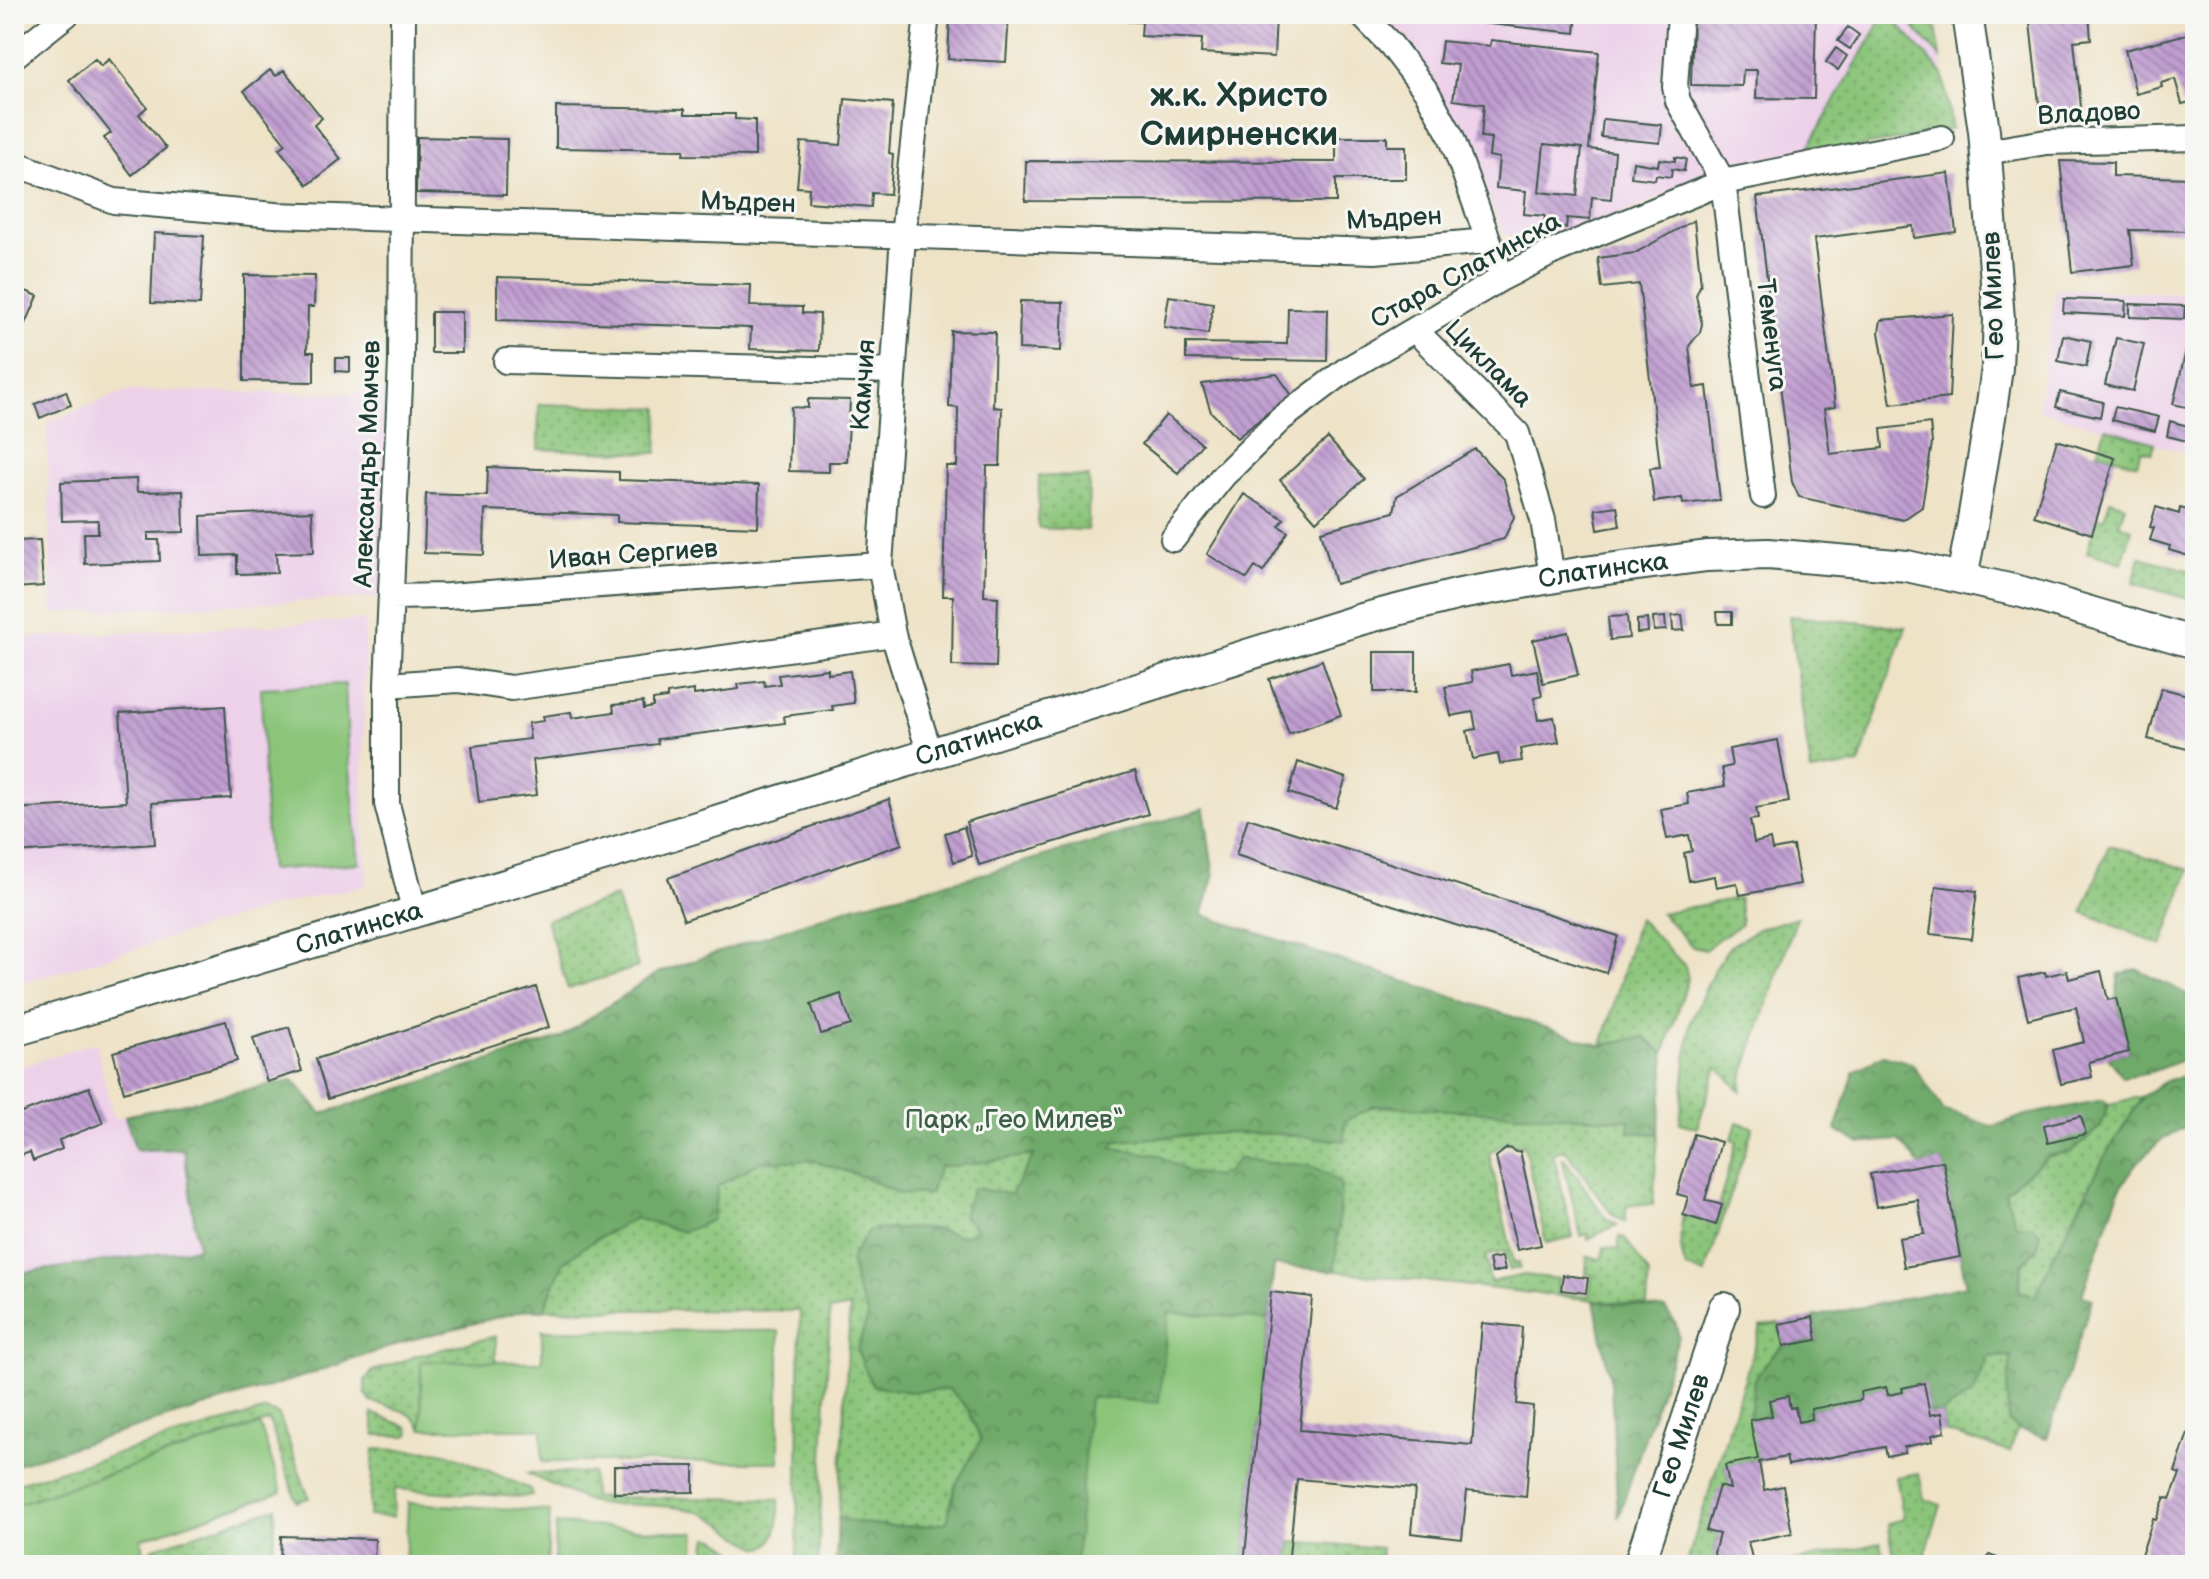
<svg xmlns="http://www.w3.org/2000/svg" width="2209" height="1579" font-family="'Balsamiq Sans',sans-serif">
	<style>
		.built { fill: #edd1e9 }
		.grass { fill: url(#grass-dots); stroke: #558157; stroke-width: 2 }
		.forest { fill: url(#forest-crowns); stroke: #48744f; stroke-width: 2 }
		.pitch { fill: #8bc57a; stroke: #558157; stroke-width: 2 }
		.building { fill: url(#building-back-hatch); fill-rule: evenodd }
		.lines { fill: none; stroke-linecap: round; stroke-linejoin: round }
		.minor-casing { stroke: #3e564a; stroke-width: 28 }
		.tertiary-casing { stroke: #3e564a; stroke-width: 34 }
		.minor { stroke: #fff; stroke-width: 24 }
		.tertiary { stroke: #fff; stroke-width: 30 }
		.labels { text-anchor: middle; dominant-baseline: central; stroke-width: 6; stroke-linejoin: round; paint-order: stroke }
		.street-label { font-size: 26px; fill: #1f3d34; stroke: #f6f6f2 }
		.park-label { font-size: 26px; fill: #3a5f46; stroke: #f6f6f2 }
		.district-label { font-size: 34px; font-weight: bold; fill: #1f3d34; stroke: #f6f6f2 }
	</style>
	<defs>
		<pattern id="grass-dots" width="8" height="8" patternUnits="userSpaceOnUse" patternTransform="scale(2)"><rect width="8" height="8" fill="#8bc57a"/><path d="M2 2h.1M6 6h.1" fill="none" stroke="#71a165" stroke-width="1.8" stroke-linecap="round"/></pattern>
		<pattern id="forest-crowns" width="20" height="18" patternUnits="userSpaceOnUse" patternTransform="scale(2)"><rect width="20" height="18" fill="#70aa6a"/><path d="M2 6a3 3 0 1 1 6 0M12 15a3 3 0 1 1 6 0" fill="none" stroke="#5b8c58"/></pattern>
		<pattern id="building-back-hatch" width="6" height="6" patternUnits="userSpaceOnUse" patternTransform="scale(2)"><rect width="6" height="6" fill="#c09dd0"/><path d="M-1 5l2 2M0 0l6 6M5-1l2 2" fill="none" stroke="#9b81aa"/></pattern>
	</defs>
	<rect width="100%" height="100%" fill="#f6f6f2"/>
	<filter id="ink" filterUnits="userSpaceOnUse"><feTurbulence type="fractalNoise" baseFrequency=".0125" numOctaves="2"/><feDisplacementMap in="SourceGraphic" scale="16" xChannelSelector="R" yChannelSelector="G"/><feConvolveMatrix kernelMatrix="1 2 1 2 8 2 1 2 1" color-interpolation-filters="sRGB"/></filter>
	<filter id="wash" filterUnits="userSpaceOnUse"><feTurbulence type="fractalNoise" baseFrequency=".006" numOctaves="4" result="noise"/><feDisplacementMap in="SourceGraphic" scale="32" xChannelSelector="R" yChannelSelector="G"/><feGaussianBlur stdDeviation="1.8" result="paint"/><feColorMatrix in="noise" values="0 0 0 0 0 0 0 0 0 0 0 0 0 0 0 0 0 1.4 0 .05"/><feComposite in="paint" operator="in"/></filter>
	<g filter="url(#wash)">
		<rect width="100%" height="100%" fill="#eee3c7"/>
		<path class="built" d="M1380 14H1934L1952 129 1713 174 1561 241 1504 235 1449 110 1411 49Z
			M2056 289 2195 294V455L2038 410Z
			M126 391 400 394 391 597 52 613 47 423Z
			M365 620 363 809 367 885 274 906 14 986V638Z
			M96 1042 113 1118 125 1116 136 1150 184 1149 199 1248 14 1274V1069Z"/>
		<path class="grass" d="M1885 14H1889L1943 74 1952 129 1802 158Z
			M1902 14H1934L1941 58Z
			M539 404 659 408 657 453 538 449Z
			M2105 428 2155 443 2152 453 2141 450 2137 464 2098 452Z
			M1039 476 1089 477 1088 530 1038 528Z
			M2110 500 2125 505 2119 524 2132 529 2122 563 2087 552 2097 518 2104 519Z
			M2140 557 2195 572V601L2133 583Z
			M1789 616 1906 627 1859 764 1811 772Z
			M1204 809 1214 877 1202 915 1602 1046 1638 918 1685 966 1688 979 1664 1054 1645 1037 1584 1117 1630 1120 1629 1132 1658 1134 1653 1205 1627 1204 1625 1222 1612 1214 1565 1150 1553 1153 1573 1237 1546 1243 1524 1145 1518 1146 1507 1142 1489 1153 1514 1263 1519 1262 1520 1268 1509 1270 1505 1252 1486 1256 1490 1282 1524 1275 1559 1279 1557 1293 1589 1296 1592 1275 1586 1274 1587 1257 1602 1259 1604 1247 1618 1249 1620 1237 1625 1238 1649 1274 1647 1306 1274 1264 1268 1320 1169 1312 1089 1397 1076 1565 854 1563 853 1565H836L850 1307 830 1311 818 1565H797L800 1311 529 1309 409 1340 301 1377 14 1465V1274L198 1248 184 1149 136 1150 125 1116 293 1080 322 1114 560 1038 658 973 851 907 983 874Z
			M2109 845 2189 870 2162 946 2083 912Z
			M616 897 638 967 568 989 546 920Z
			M1739 898 1741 925 1718 939 1705 950 1693 947 1661 913Z
			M1797 917 1743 1076 1741 1091 1717 1067 1697 1128 1680 1123 1690 1023 1714 970 1729 947 1758 929Z
			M2143 1096C2102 1162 2067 1227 2035 1297L2018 1291 2022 1264 2038 1247 2016 1226 2005 1192 2048 1156 2071 1152 2100 1128 2109 1104Z
			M1737 1122 1753 1127 1705 1274 1686 1268C1679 1250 1679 1234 1683 1215L1716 1224 1722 1206 1719 1204 1737 1141 1732 1139Z
			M1562 1158H1564L1606 1218 1617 1225 1588 1239V1234L1581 1236Z
			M1779 1324 1784 1346 1771 1357 1758 1459 1725 1465 1730 1489 1707 1531 1719 1534 1714 1552 1717 1565H1686L1761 1327Z
			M496 1336V1362L421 1361 422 1429C413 1409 390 1408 371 1402L365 1393V1380L373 1371 419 1355Z
			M2012 1356 2007 1394 2008 1421 2017 1429 2010 1452 1945 1432 1942 1413 1974 1392 1988 1357Z
			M266 1410 279 1415 309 1498 297 1502 269 1421 14 1505V1484Z
			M372 1413 408 1427 410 1433 407 1436 375 1435Z
			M374 1449 435 1451 450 1454 530 1489 532 1495 521 1497 395 1489 393 1517 369 1516Z
			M526 1473H592L593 1497 779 1499C779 1517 780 1536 764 1548 748 1547 724 1521 705 1514 680 1504 628 1505 600 1504L585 1500Z
			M1919 1473 1924 1499 1941 1505 1922 1565H1895L1888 1523 1904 1519 1896 1477Z
			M276 1508 272 1565H156L151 1549Z
			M709 1537C720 1540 737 1550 739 1561L729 1565H707L705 1562 707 1541Z
			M1291 1541 1381 1548 1379 1565H1288Z
			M1881 1543 1885 1565H1775Z"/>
		<path class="forest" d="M1204 809 1214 877 1202 915 1602 1046 1620 1041 1645 1037 1664 1054 1665 1065 1658 1134 1629 1132V1120L1374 1106 1345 1121 1344 1141 1280 1134 1224 1133 1116 1141 1111 1148 1158 1155 1188 1172 1217 1177 1228 1171 1238 1159C1250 1158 1258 1162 1270 1163 1306 1166 1311 1159 1341 1185L1335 1271 1274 1265 1268 1320 1169 1312 1159 1403 1089 1397 1076 1565 854 1563 853 1565H836L838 1518C872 1526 913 1530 947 1522L955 1486 981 1440 968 1409 949 1389 908 1392 872 1385 857 1350 868 1316 857 1290 850 1260 869 1230 930 1228 963 1236 978 1230 963 1215 972 1188 1011 1194 1034 1155 955 1166H940L930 1194H899L864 1177 814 1161H762L718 1186 712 1220 683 1232 635 1218 588 1244 563 1263 544 1310 529 1309 410 1340 301 1377 14 1465V1274L198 1248 184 1149 136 1150 125 1116 293 1080 322 1114 560 1038 658 973 851 907 983 874Z
			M2136 969 2195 998V1055L2151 1072 2123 1077 2108 1057 2129 1052 2116 998 2119 975Z
			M1883 1055 1912 1063 1944 1111 1970 1118 1992 1127 2026 1115 2103 1100 2109 1104 2100 1128 2071 1152 2048 1156 2005 1192 2016 1225H2031L2040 1232 2038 1247 2022 1264 2019 1291 2035 1297 2055 1253 2105 1156 2143 1096 2164 1082 2195 1070V1121L2160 1141 2133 1167 2119 1191 2082 1295 2092 1299 2047 1438 2017 1429 2008 1421 2007 1394 2011 1356 1988 1357 1974 1392 1942 1413 1930 1415 1924 1384 1903 1388V1392L1888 1395 1886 1387 1860 1392 1861 1400 1811 1409 1812 1419 1798 1422 1795 1407 1772 1416 1750 1420 1754 1380 1771 1357 1784 1346 1817 1340 1813 1317 1966 1286 1943 1162 1920 1165 1899 1140 1860 1143 1836 1130 1854 1072Z
			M1594 1301 1665 1309 1675 1322 1679 1336 1618 1518 1611 1384Z"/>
		<path class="pitch" d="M345 684 348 747 359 863 270 870 265 813 261 688Z
			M1169 1312 1268 1320 1244 1565H1076L1089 1397 1159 1403Z
			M542 1330 779 1331V1462H542V1429H422L421 1361 542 1362Z
			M260 1425 282 1492 141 1539 148 1565H14V1505Z
			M408 1503 550 1511 547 1565H405Z
			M556 1524 696 1533 694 1565H554Z"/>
		<g id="blocks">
			<path class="building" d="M950 14H1009L1006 62 948 59Z
				M1031 14H1242L1276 16 1274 57 1201 53 1202 39 1141 36 1142 22 1031 16Z
				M1424 14H1577L1575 33 1424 17Z
				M1693 14H1816L1814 99 1756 98 1757 70H1743L1742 86 1691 85Z
				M1830 14H1851V21L1830 20Z
				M2029 14H2089L2091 39 2074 41 2081 107 2040 112Z
				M1848 27 1859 35 1850 49 1838 41Z
				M2195 32V101L2182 104 2175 79 2161 83 2162 87 2136 94 2125 50Z
				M1491 40 1599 52 1589 149 1615 152 1611 199 1592 197 1590 220 1567 218 1566 228 1544 226 1545 216 1524 214 1526 191 1496 188 1499 158 1489 156 1491 138 1481 137 1484 104 1453 100 1458 65 1439 63 1442 41 1490 46ZM1544 144 1582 148 1577 196 1539 192Z
				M1836 48 1847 56 1838 70 1826 62Z
				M95 59 101 66 109 59 147 107 139 114 166 148 132 175 104 138 111 133 69 80Z
				M270 70 276 76 284 70 322 118 314 125 341 159 308 185 279 149 286 144 244 91Z
				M845 99 893 103 889 153 893 154 890 194 872 193 871 207 808 202 809 188 797 187 801 142 841 145Z
				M556 107 685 109V114H735V119L755 120V156L683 155 684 150 556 148Z
				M1603 119 1662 125 1660 143 1601 137Z
				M417 137 507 139 506 195 416 193Z
				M1336 137H1387V146H1406V179H1336V202L1025 201 1026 161 1336 162Z
				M1675 157 1686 159 1684 171 1672 169 1671 177 1656 175 1655 180 1631 177 1633 162 1658 166 1659 159 1675 161Z
				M2060 161 2113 162V176L2195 178V231L2130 230 2134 265 2072 272Z
				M1949 173 1956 232 1914 238 1913 226 1814 239 1835 407 1824 409 1830 454 1883 448 1881 429 1930 423 1932 443 1922 507 1903 520 1799 497 1792 482 1757 197Z
				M1694 220 1701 284 1696 295 1702 324 1700 332 1689 346 1694 388 1707 386 1720 500 1683 504 1682 498 1654 502 1650 468 1660 467 1639 284 1602 288 1598 258 1635 253Z
				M154 233 204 236 200 305 151 303Z
				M244 275 315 276 314 307H308L307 352H314V382L244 381Z
				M497 277 751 285 750 306 802 307V313L820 314 819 351 750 349 751 328 497 320Z
				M14 286 38 296 21 335 14 332Z
				M1169 296 1213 303 1208 334 1164 327Z
				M2064 299 2126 301 2125 316 2063 313Z
				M1020 301 1063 302 1061 351 1019 349Z
				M2130 304 2185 306 2184 319 2130 317Z
				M1288 308 1328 309 1327 361 1186 359V343L1287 344Z
				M431 312H462V353H431Z
				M1953 314 1949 398 1891 404 1879 332 1881 320Z
				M951 331 995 332 993 407 1002 408 1000 466H987L984 596 998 597 996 667 952 666 953 596H943L946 466H957L958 408 949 407Z
				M2063 335 2091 341 2086 367 2058 361Z
				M2116 338 2144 344 2133 391 2105 385Z
				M2187 347 2195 349V409L2173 404Z
				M336 358H350V372L336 371Z
				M1277 374 1291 394 1237 438 1211 412 1202 384Z
				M66 391 71 405 40 418 35 404Z
				M2060 392 2103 402 2100 417 2056 407Z
				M808 399 850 400 847 462H829V472L789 471 791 407 808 408Z
				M2115 407 2159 417 2155 431 2112 420Z
				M1166 415 1202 444 1178 473 1142 444Z
				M2170 421 2195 428V443L2167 436Z
				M1328 438 1364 479 1316 521 1280 480Z
				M2057 440 2115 458 2092 534 2034 516Z
				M1475 449 1504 480 1514 517 1504 539 1335 584 1321 531 1394 512 1397 496Z
				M488 467 619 472V480L759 485 758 527 617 522V515L485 510 484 555 424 553 426 494 487 496Z
				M136 479 137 492 183 491 184 532 148 533V540H159L160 561 85 564 84 533H98V520L62 521 61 482Z
				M1244 494 1284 519 1279 526 1288 532 1263 572 1255 567 1247 579 1207 554Z
				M1617 506 1620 526 1598 530 1595 509Z
				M2156 507 2179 514 2180 508 2195 512V558L2169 550 2170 546 2150 540 2154 528 2150 527Z
				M312 511 314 552 276 553 277 573 237 574V555L202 556 201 516Z
				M40 540 43 586 14 588V541Z
				M1717 612H1732V624H1718Z
				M1682 615 1684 630 1673 631 1672 616Z
				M1627 616 1629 638 1610 640 1608 617Z
				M1665 617 1666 630 1654 631 1653 618Z
				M1647 619 1648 632 1637 633V620Z
				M1568 632 1578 675 1543 683 1533 640Z
				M1374 652H1416V692H1374Z
				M1322 660 1341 715 1289 734 1269 679Z
				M1509 664 1511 675 1537 670 1542 696 1534 698 1538 720 1554 717 1559 742 1520 749 1522 761 1500 764 1498 754 1473 759 1467 731 1476 729 1473 712 1451 716 1445 687 1473 682 1471 671Z
				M828 669V674L850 671 854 703 832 706 833 710 784 716 785 723 657 739 658 744 533 760 537 795 479 802 472 746 530 739 528 723 544 721 543 716 571 712 572 718 614 712 613 705 643 702 644 709 653 707V700L667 698V694L694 690V695L739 689 738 684 764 681 765 686 780 684 778 675Z
				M2161 688 2195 697V751L2148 739Z
				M225 706 231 798 152 803 155 844 14 853V809L126 802 120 713Z
				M1778 740 1789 802 1756 808 1758 819 1750 820 1754 843 1770 839 1772 850 1793 846 1800 884 1740 895 1737 883 1716 887 1714 876 1689 881 1684 853 1692 851 1689 835 1667 839 1661 809 1689 804 1687 793 1725 786 1722 768 1732 766 1729 749Z
				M1298 762 1346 778 1336 808 1289 793Z
				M1135 771 1148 814 979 865 966 822Z
				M889 799 902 844 684 920 668 878Z
				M1248 818 1618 936 1606 973 1236 855Z
				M964 827 972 856 954 862 945 833Z
				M1936 886 1977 891 1971 939 1930 934Z
				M2067 971 2069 979 2101 971 2108 1000 2116 998 2129 1052 2089 1062 2092 1077 2061 1084 2053 1050 2084 1042 2076 1007 2028 1019 2018 978 2045 972 2046 976Z
				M536 987 549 1027 328 1099 316 1059Z
				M841 994 851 1025 821 1034 811 1004Z
				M226 1021 237 1061 124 1092 113 1052Z
				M289 1027 302 1071 267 1082 253 1038Z
				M89 1087 103 1123 59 1140 62 1149 33 1161 30 1152 14 1158V1116Z
				M2081 1116 2086 1134 2048 1143 2044 1125Z
				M1694 1134 1721 1142 1705 1200 1722 1205 1716 1225 1683 1215 1688 1197 1677 1194Z
				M1507 1148 1512 1149 1515 1152 1520 1151 1541 1245 1517 1250 1496 1157Z
				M1943 1161 1960 1257 1904 1267 1899 1238 1924 1234 1918 1200 1876 1207 1870 1174Z
				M1502 1257 1505 1270 1492 1273 1489 1259Z
				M1563 1275 1588 1278 1586 1293 1561 1290Z
				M1271 1292 1312 1297 1300 1430 1472 1445 1482 1323 1522 1327 1517 1404 1533 1406 1526 1497 1467 1491 1462 1539 1411 1533 1415 1489 1297 1479 1288 1565H1244Z
				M1813 1317 1817 1340 1784 1346 1779 1324Z
				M1924 1383 1930 1415 1942 1413 1945 1432 1932 1435 1933 1441 1904 1447 1905 1452 1887 1456 1885 1447 1788 1465 1786 1457 1759 1462 1764 1490 1783 1486 1792 1533 1748 1542 1752 1558 1744 1560 1745 1565H1717L1714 1553 1719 1534 1706 1531 1719 1486 1730 1489 1725 1465 1758 1459 1750 1420 1772 1416 1769 1400 1788 1396 1790 1408 1795 1407 1798 1422 1812 1419 1811 1409 1861 1400 1860 1392 1886 1387 1888 1395 1903 1392 1902 1388Z
				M2191 1424 2195 1425V1561L2193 1565H2138L2153 1519 2156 1520 2165 1497 2170 1499 2180 1474 2175 1472Z
				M614 1466H694V1492L614 1493Z
				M281 1536 375 1539 374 1565H280Z
				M1989 1555 2016 1565H1985Z"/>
		</g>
	</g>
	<g filter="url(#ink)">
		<use href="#blocks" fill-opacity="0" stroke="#3e564a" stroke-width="2"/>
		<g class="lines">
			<defs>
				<path id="minor" d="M403 14 401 361 387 685V804L415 913
					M927 14 903 236 880 565 893 634 930 754
					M1361 14 1391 45 1427 92 1451 136 1502 278
					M1680 14 1675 87 1678 101 1723 182 1763 496
					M14 56 67 14
					M1986 152 2046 142 2195 138
					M14 163 114 201 275 215 1375 251 1488 241
					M1415 330 1517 433 1543 520 1552 577
					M506 361 893 371
					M1173 539 1223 476 1281 419 1346 370 1502 278 1555 251 1723 182 1942 138
					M391 597 448 596 880 565
					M387 685 458 680 511 688 893 634"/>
				<g id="tertiary">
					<path d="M1962 577 1972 526 1991 411 1997 368 1999 319 1984 131 1967 14"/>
					<path id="s1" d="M14 1031 636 846 1362 619 1460 594 1584 572 1707 556 1768 554 1907 566 2022 592 2195 643"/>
					<path id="s2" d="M1639 1565 1724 1308"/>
				</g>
			</defs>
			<use href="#minor" class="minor-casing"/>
			<use href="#tertiary" class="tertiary-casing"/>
			<use href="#minor" class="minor"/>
			<use href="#tertiary" class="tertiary"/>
		</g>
	</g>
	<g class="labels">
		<g class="street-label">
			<text transform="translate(2089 114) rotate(-3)">Владово</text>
			<text transform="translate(748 203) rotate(2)">Мъдрен</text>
			<text transform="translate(1394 219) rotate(-3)">Мъдрен</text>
			<text transform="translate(1466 271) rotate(-29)">Стара Слатинска</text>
			<text transform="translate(1994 296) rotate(-92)">Гео Милев</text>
			<text transform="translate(1771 335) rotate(83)">Теменуга</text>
			<text transform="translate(1488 364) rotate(45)">Циклама</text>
			<text transform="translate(864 385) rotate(-86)">Камчия</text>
			<text transform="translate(368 464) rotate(-88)">Александър Момчев</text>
			<text transform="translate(633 555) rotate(-4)">Иван Сергиев</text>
			<text stroke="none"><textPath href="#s1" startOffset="1656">Слатинска</textPath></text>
			<text stroke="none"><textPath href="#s1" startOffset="1008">Слатинска</textPath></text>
			<text stroke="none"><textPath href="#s1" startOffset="360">Слатинска</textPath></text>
			<text stroke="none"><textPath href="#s2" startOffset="136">Гео Милев</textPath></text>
		</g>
		<g class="park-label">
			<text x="1014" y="1120">Парк „Гео Милев“</text>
		</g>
		<g class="district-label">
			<text x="1239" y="95">ж.к. Христо<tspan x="1239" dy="39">Смирненски</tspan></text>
		</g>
	</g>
	<rect width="2209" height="1579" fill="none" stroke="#f6f6f2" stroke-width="48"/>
</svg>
